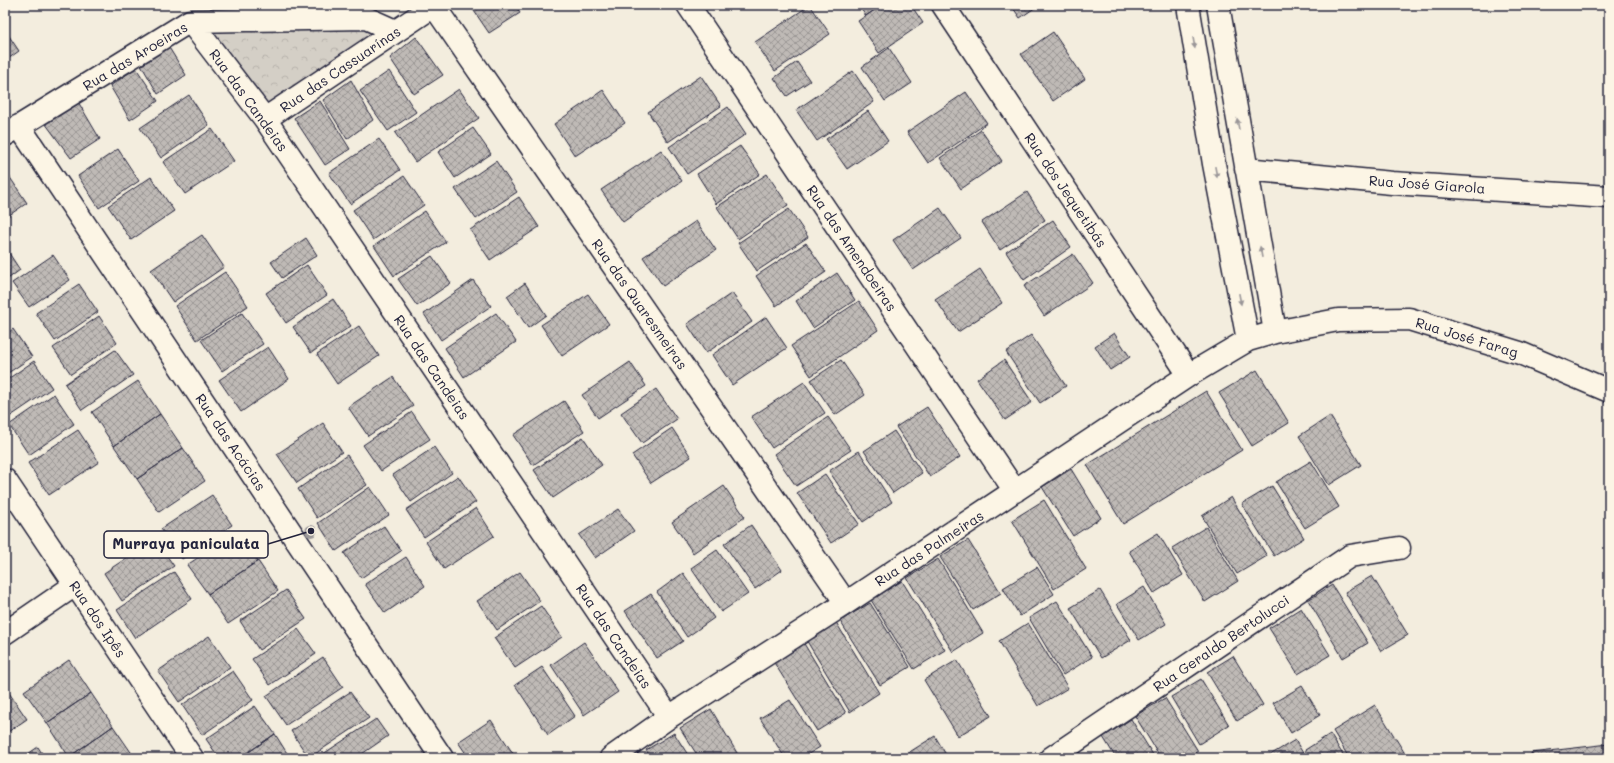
<svg xmlns="http://www.w3.org/2000/svg" width="1614" height="763" font-family="Mali,sans-serif">
	<style>
		.park { fill: url(#park-crowns); stroke: #7b7880 }
		.building { fill: url(#building-cross-hatch); stroke: #22223b }
		.lines { fill: none; stroke-linecap: round; stroke-linejoin: round }
		.minor-casing { stroke: #22223b; stroke-width: 25 }
		.minor { stroke: #fcf5e5; stroke-width: 22 }
		.tree { fill: #9d9a9b }
		.oneway { fill: #9a9698 }
		.labels { text-anchor: middle; dominant-baseline: central; stroke-width: 3; stroke-linejoin: round; paint-order: stroke }
		.street-label { font-size: 14px; fill: #22223b; stroke: #fcf5e5 }
		.leader { fill: none; stroke: #22223b; stroke-width: 1.5 }
		.callout-dot { fill: #22223b; stroke: #fcf5e5; stroke-width: 1.5 }
		.callout { fill: #fcf5e5; stroke: #22223b; stroke-width: 1.5 }
		.callout-label { font-size: 15px; text-anchor: middle; font-weight: bold; fill: #22223b }
	</style>
	<defs>
		<pattern id="park-crowns" width="20" height="18" patternUnits="userSpaceOnUse"><rect width="20" height="18" fill="#d4cfc6"/><path d="M2 6a3 3 0 1 1 6 0M12 15a3 3 0 1 1 6 0" fill="none" stroke="#b6b1ab"/></pattern>
		<pattern id="building-cross-hatch" width="8" height="8" patternUnits="userSpaceOnUse"><rect width="8" height="8" fill="#bfbab6"/><path d="M0 0l8 8M0 8l8-8" fill="none" stroke="#9b9795"/></pattern>
	</defs>
	<rect width="100%" height="100%" fill="#f3edde"/>
	<filter id="ink" filterUnits="userSpaceOnUse"><feTurbulence type="fractalNoise" baseFrequency=".025" numOctaves="2"/><feDisplacementMap in="SourceGraphic" scale="8" xChannelSelector="R" yChannelSelector="G"/><feConvolveMatrix kernelMatrix="1 2 1 2 8 2 1 2 1" color-interpolation-filters="sRGB"/></filter>
	<g filter="url(#ink)">
		<path class="park" d="M362 25 379 32 267 106 205 28Z"/>
		<path class="building" d="M470 5H515L520 13 489 33Z
			M810 5 830 34 775 71 755 42Z
			M858 5H882L866 16Z
			M882 5H911L923 23 879 53 858 21Z
			M1011 5H1039L1020 18Z
			M5 30 19 51 5 61Z
			M1053 32 1085 79 1053 101 1021 54Z
			M416 37 443 75 414 94 390 58Z
			M168 46 186 75 158 94 140 63Z
			M889 48 912 83 885 101 862 67Z
			M797 62 810 81 787 96 774 78Z
			M136 68 158 101 130 120 110 86Z
			M389 71 416 112 388 131 360 91Z
			M853 71 874 102 817 141 796 110Z
			M701 76 721 106 668 142 648 112Z
			M351 80 373 120 347 139 323 100Z
			M459 89 479 118 415 162 395 133Z
			M603 90 625 123 575 156 554 124Z
			M966 92 987 123 928 163 907 132Z
			M189 95 209 125 161 158 140 128Z
			M77 100 100 139 71 158 45 123Z
			M320 101 350 149 325 165 294 118Z
			M728 107 746 134 687 174 669 147Z
			M868 111 888 141 847 169 826 139Z
			M473 128 491 154 455 178 438 152Z
			M212 129 234 161 185 194 163 162Z
			M981 130 1002 161 961 189 940 158Z
			M379 139 400 170 350 204 329 173Z
			M740 146 760 174 716 204 697 174Z
			M118 149 139 181 99 208 78 176Z
			M661 150 682 181 623 222 601 190Z
			M496 161 517 192 476 219 455 189Z
			M5 170 27 203 5 218Z
			M767 174 788 205 738 239 717 207Z
			M404 176 424 205 373 240 353 210Z
			M151 177 174 211 131 240 108 206Z
			M1027 192 1045 220 1000 250 982 222Z
			M519 197 539 227 490 260 470 230Z
			M940 208 961 238 913 270 893 240Z
			M789 209 808 237 757 271 738 243Z
			M425 211 446 242 394 276 374 246Z
			M1053 220 1071 247 1024 280 1006 252Z
			M696 221 716 250 663 286 643 257Z
			M202 235 224 267 173 302 151 270Z
			M306 238 317 255 282 278 271 262Z
			M806 243 826 272 776 306 756 276Z
			M5 247 20 270 5 281Z
			M1073 254 1093 283 1044 316 1024 286Z
			M53 255 70 280 29 307 12 283Z
			M432 256 451 283 417 306 398 279Z
			M307 265 327 295 286 323 266 293Z
			M980 269 1002 303 958 332 935 299Z
			M225 272 248 306 197 340 175 306Z
			M837 273 855 300 813 328 796 301Z
			M473 280 491 306 441 340 424 314Z
			M525 283 546 315 528 328 507 296Z
			M79 284 98 312 55 341 36 313Z
			M732 293 752 322 706 353 687 324Z
			M588 294 609 324 562 356 541 325Z
			M333 299 351 326 311 353 293 327Z
			M859 301 878 330 811 376 791 346Z
			M242 313 263 344 222 371 201 340Z
			M496 313 516 342 464 377 445 348Z
			M99 316 117 343 71 374 53 348Z
			M766 317 787 348 732 385 712 355Z
			M359 326 379 356 337 384 317 354Z
			M13 329 32 357 5 375V335Z
			M1114 333 1130 357 1110 370 1095 346Z
			M1031 335 1066 386 1040 403 1006 352Z
			M268 347 289 379 241 412 219 380Z
			M115 350 133 375 82 410 65 384Z
			M841 360 865 395 835 415 811 380Z
			M1004 360 1032 402 1005 420 977 379Z
			M34 361 52 388 5 420V381Z
			M630 362 646 386 598 418 582 395Z
			M1257 370 1289 423 1252 446 1219 393Z
			M393 377 413 406 368 436 348 407Z
			M138 381 160 414 114 446 92 412Z
			M804 382 825 413 772 448 751 417Z
			M656 389 677 419 642 443 621 413Z
			M1206 391 1242 450 1123 524 1087 465Z
			M54 394 74 424 29 455 9 425Z
			M564 401 584 431 533 465 513 435Z
			M927 407 960 457 930 477 896 427Z
			M412 412 430 439 381 471 363 445Z
			M160 414 183 448 137 479 114 446Z
			M1330 416 1361 465 1329 485 1299 436Z
			M828 417 851 450 796 486 774 454Z
			M323 423 342 452 297 483 277 454Z
			M672 428 691 457 651 483 632 455Z
			M78 430 99 462 49 495 28 463Z
			M894 431 922 473 893 493 864 451Z
			M583 437 602 465 553 498 534 470Z
			M434 447 452 473 411 502 393 475Z
			M183 448 205 481 159 512 137 479Z
			M859 451 892 502 863 522 829 471Z
			M347 455 367 485 317 518 298 489Z
			M1311 461 1339 507 1305 528 1276 482Z
			M1071 469 1101 518 1073 536 1042 487Z
			M825 474 859 524 831 543 797 493Z
			M458 476 476 502 424 537 406 510Z
			M724 486 745 517 693 553 672 522Z
			M1272 486 1304 538 1274 556 1242 504Z
			M370 487 389 515 336 551 318 523Z
			M212 495 232 525 182 559 161 529Z
			M1231 497 1267 556 1237 574 1202 516Z
			M1044 500 1086 569 1054 589 1012 520Z
			M476 508 494 536 444 569 426 542Z
			M618 509 634 531 595 558 579 535Z
			M751 525 782 570 755 589 724 544Z
			M384 526 401 551 361 578 344 553Z
			M1206 527 1238 581 1205 602 1172 548Z
			M238 531 258 561 208 594 187 565Z
			M1158 533 1183 575 1154 593 1129 551Z
			M155 539 174 566 122 601 104 573Z
			M968 540 1001 593 973 610 940 557Z
			M717 550 748 594 721 612 691 568Z
			M406 557 425 586 385 613 365 584Z
			M938 559 983 633 953 652 907 578Z
			M258 561 278 591 228 624 208 594Z
			M1037 567 1054 594 1020 616 1003 588Z
			M174 572 192 599 135 638 117 610Z
			M520 572 540 601 497 630 477 601Z
			M683 573 714 618 687 637 657 592Z
			M1372 576 1408 635 1381 651 1345 592Z
			M902 581 945 650 914 669 871 600Z
			M1332 585 1368 643 1343 658 1308 600Z
			M1144 587 1166 624 1139 640 1117 604Z
			M286 590 306 619 259 650 240 621Z
			M1100 590 1131 640 1101 658 1070 608Z
			M651 594 683 641 657 658 625 611Z
			M1057 601 1092 657 1063 675 1029 618Z
			M870 603 910 667 880 685 840 621Z
			M541 606 562 637 515 668 494 638Z
			M1301 608 1330 655 1298 674 1269 628Z
			M834 619 879 693 850 712 805 638Z
			M1028 623 1068 688 1038 706 999 641Z
			M298 629 316 654 270 685 252 659Z
			M209 636 230 667 179 702 158 671Z
			M584 642 618 692 584 715 551 665Z
			M803 642 846 713 817 731 773 661Z
			M1233 656 1263 705 1237 721 1207 672Z
			M323 657 343 687 286 725 266 696Z
			M69 660 91 693 47 723 24 691Z
			M957 660 991 716 958 736 924 680Z
			M542 667 575 716 548 735 515 685Z
			M233 671 253 700 202 735 182 705Z
			M1201 679 1229 725 1199 744 1171 697Z
			M1302 686 1320 715 1291 733 1273 703Z
			M5 687 27 719 5 734Z
			M350 692 369 718 309 758 291 731Z
			M91 693 113 726 69 757 47 723Z
			M1165 698 1198 751 1187 758H1161L1135 716Z
			M790 700 820 747 802 758H785L760 718Z
			M1375 705 1404 752 1394 758H1349L1333 731Z
			M255 706 275 734 240 758H219L206 739Z
			M711 709 740 758H699L680 728Z
			M376 719 388 736 356 758H317Z
			M1131 719 1155 758H1116L1103 737Z
			M491 720 516 758H469L458 742Z
			M113 726 135 758H70L69 757Z
			M674 733 690 758H651L646 750Z
			M275 734 290 758H240Z
			M1330 734 1345 758H1309L1305 750Z
			M935 736 948 758H900Z
			M1295 740 1306 758H1265Z
			M1609 744V758H1532L1531 753Z
			M38 747 45 758H22Z"/>
		<g class="lines">
			<defs>
				<path id="minor" d="M688 5 1015 491
					M943 5 1189 375
					M1188 5 1214 164 1248 340
					M1218 5 1275 332
					M434 6 846 603
					M190 21 265 119 669 717
					M265 119 435 5
					M19 126 442 758
					M5 135 190 21 366 18 395 31
					M1246 169 1392 183 1609 197
					M5 480 192 758
					M5 633 75 585
					M611 758 669 717 846 603 1189 375 1248 340 1275 332 1338 320 1409 319 1520 353 1609 391
					M1051 758 1350 556 1399 548"/>
			</defs>
			<use href="#minor" class="minor-casing"/>
			<use href="#minor" class="minor"/>
		</g>
		<circle class="tree" cx="311" cy="531" r="6"/>
		<defs><path id="oneway-solid" d="M-6-.8H1V-3.2L6.5 0L1 3.2V.8H-6Z"/></defs>
		<g class="oneway">
			<use href="#oneway-solid" transform="translate(1194 43) rotate(80)"/>
			<use href="#oneway-solid" transform="translate(1238 124) rotate(-100)"/>
			<use href="#oneway-solid" transform="translate(1216 172) rotate(79)"/>
			<use href="#oneway-solid" transform="translate(1261 252) rotate(-100)"/>
			<use href="#oneway-solid" transform="translate(1240 299) rotate(79)"/>
		</g>
	</g>
	<g class="labels">
		<g class="street-label">
			<text transform="translate(135 56) rotate(-31)">Rua das Aroeiras</text>
			<text transform="translate(340 69) rotate(-34)">Rua das Cassuarínas</text>
			<text transform="translate(249 100) rotate(54)">Rua das Candeias</text>
			<text transform="translate(1427 184) rotate(4)">Rua José Giarola</text>
			<text transform="translate(1066 190) rotate(56)">Rua dos Jequetibás</text>
			<text transform="translate(852 248) rotate(56)">Rua das Amendoeiras</text>
			<text transform="translate(640 304) rotate(55)">Rua das Quaresmeiras</text>
			<text transform="translate(1467 337) rotate(17)">Rua José Farag</text>
			<text transform="translate(432 367) rotate(56)">Rua das Candeias</text>
			<text transform="translate(231 442) rotate(56)">Rua das Acácias</text>
			<text transform="translate(929 548) rotate(-33)">Rua das Palmeiras</text>
			<text transform="translate(98 619) rotate(56)">Rua dos Ipês</text>
			<text transform="translate(614 636) rotate(56)">Rua das Candeias</text>
			<text transform="translate(1221 643) rotate(-34)">Rua Geraldo Bertolucci</text>
		</g>
	</g>
	<path class="leader" d="M311 531L268 544"/>
	<circle class="callout-dot" cx="311" cy="531" r="4"/>
	<rect class="callout" x="104" y="531" width="164" height="27" rx="4"/>
	<g class="callout-label">
		<text x="186" y="549">Murraya paniculata</text>
	</g>
	<rect width="1614" height="763" fill="none" stroke="#fcf5e5" stroke-width="20"/>
	<rect x="10" y="10" width="1594" height="743" fill="none" stroke="#22223b" stroke-width="1.5" filter="url(#ink)"/>
</svg>
